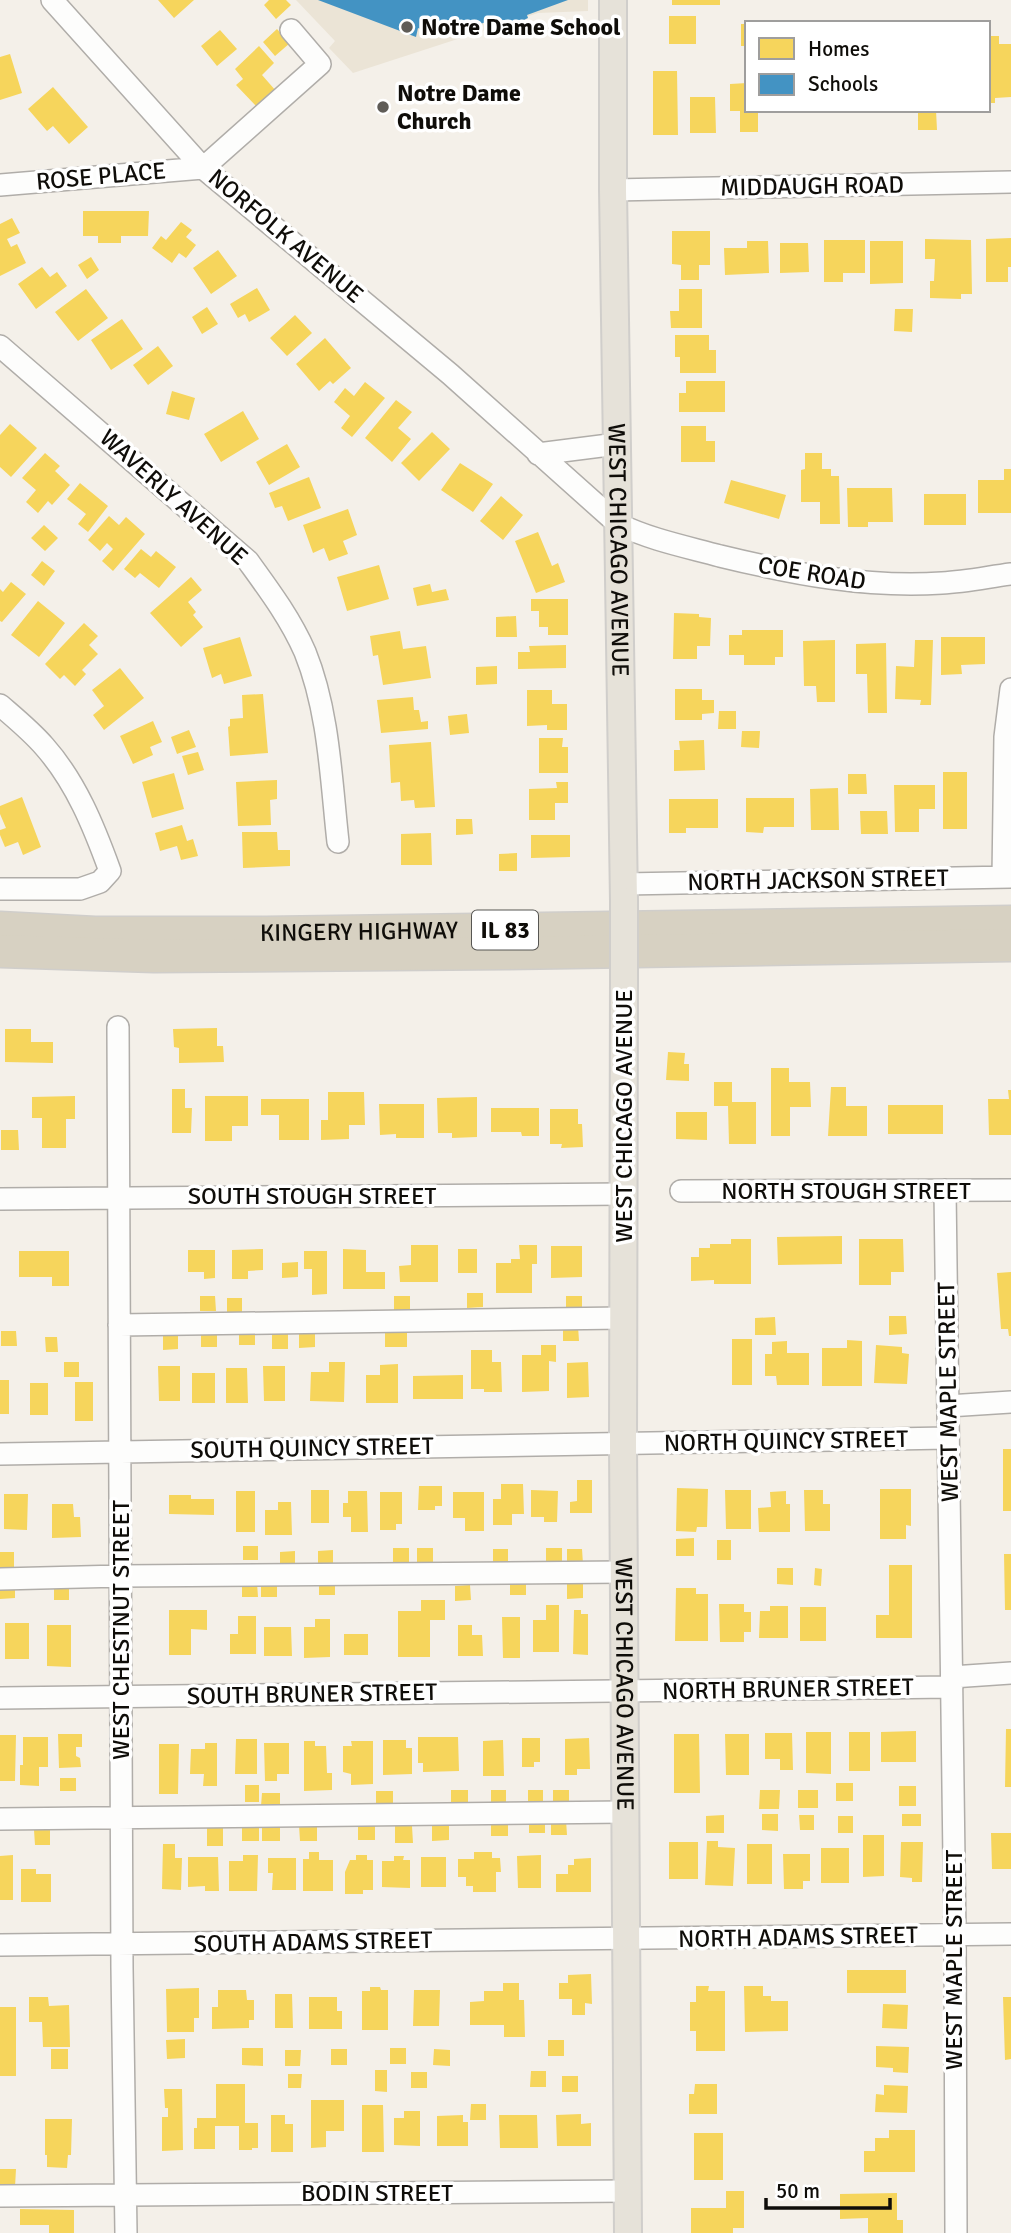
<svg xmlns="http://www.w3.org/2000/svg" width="1011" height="2233" font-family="Signika,sans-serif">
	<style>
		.built { fill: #ebe4d6 }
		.homes { fill: #f6d55c }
		.schools { fill: #4393c3 }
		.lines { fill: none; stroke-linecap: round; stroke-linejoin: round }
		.minor-casing { stroke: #b0ada9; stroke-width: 24 }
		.major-casing { stroke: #d0cecb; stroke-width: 30 }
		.highway-casing { stroke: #d0cecb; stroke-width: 35 }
		.minor { stroke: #fdfdfc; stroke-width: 21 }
		.major { stroke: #e6e2d9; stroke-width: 26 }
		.highway { stroke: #d7d1c2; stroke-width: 32 }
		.major-bridge-casing { stroke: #d0cecb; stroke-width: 30; stroke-linecap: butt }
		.major-bridge { stroke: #e6e2d9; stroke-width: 26 }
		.poi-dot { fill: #5f5c57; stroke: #fff; stroke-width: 2.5 }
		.labels { text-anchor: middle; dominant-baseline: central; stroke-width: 7; stroke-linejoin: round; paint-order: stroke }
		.shield { fill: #fff; stroke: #575653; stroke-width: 2 }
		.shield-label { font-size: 23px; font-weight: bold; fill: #0f0d09 }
		.poi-label { font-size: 24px; font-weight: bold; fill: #0f0d09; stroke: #fff; text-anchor: start }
		.street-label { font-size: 24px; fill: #0f0d09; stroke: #fff }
	</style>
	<rect width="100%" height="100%" fill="#f4f0e9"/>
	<path class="built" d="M296 0H588V11L538 13 353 73 329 48 335 41Z"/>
	<path class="homes" d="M158 0H194L174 18Z
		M269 0H286L291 5 276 19 264 5Z
		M672 0H720V5H672Z
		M669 16H696V44H669Z
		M741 24H747V46H741Z
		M277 29 290 43 275 56 263 42Z
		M220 30 237 49 217 66 201 46Z
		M988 36H999V44H1011V97L995 98V103H988Z
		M259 46 274 63 262 75 276 91 258 108 236 85 243 79 235 69Z
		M10 54 22 93 0 100V57Z
		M653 71H677L678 135H653Z
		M747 83V110H758V132H740V111H730V84Z
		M53 87 88 127 69 144 53 126 47 131 28 109Z
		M690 97H715L716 133H690Z
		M918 110H936L937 130H918Z
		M83 211H149L148 236H121V243H98V236H83Z
		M12 218 20 233 7 239 11 247 17 244 26 263 0 276V224Z
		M181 222 192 230 186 237 196 245 186 258 179 253 172 263 152 248 161 236 166 240Z
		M672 231H710V265H699V280H681V265L672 264Z
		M1011 238V267H1008V282H986V239Z
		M925 239 971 240 972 294H961V299L930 298V281H934L935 259H925Z
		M824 240H865V273H843V282H824Z
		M747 241H768L769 273 725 275 724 248H747Z
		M870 241H903V283L870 284Z
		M780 243H808L809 272 780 273Z
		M218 250 237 276 211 294 193 268Z
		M91 257 99 270 87 279 78 265Z
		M42 267 50 277 57 272 67 286 36 309 18 284Z
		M257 288 270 310 249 322 245 314 238 318 230 304Z
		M86 289 108 318 78 341 55 312Z
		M679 289H702V328H671L670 311H679Z
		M207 307 218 324 202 334 192 317Z
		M895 309H913L912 332 894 331Z
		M295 315 312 333 287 356 270 338Z
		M122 319 143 349 111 370 91 340Z
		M675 335H709V350H716V373H680V357H675Z
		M325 338 351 368 333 384 330 381 319 391 296 364Z
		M158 346 173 366 148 385 133 365Z
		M686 381H725V412H679V393H686Z
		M365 382 385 398 352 437 341 428 350 416 334 402 345 388 354 396Z
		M172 391 195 398 189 420 166 414Z
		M396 400 412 412 398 428 411 439 392 462 365 438Z
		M243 411 259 439 221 462 204 434Z
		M10 424 37 448 11 477 0 467V435Z
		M681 426H706V441H715V462H681Z
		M432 432 450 449 419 481 401 463Z
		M287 444 300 467 269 485 256 462Z
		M45 453 60 466 55 471 70 485 52 505 48 501 38 513 26 502 36 490 22 478Z
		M805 453H822V469H831V476H839L840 524H820V502H801V470L805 469Z
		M460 463 493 484 473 512 441 490Z
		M1004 469H1011V513H978V480H1004Z
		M309 477 321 508 288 521 282 506 275 508 269 493Z
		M731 480 786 495 779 519 724 503Z
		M80 483 108 506 88 532 78 524 86 514 67 499Z
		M847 488H892L893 522H868V527H848Z
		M924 494H966V525H924Z
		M501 496 523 515 503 540 480 521Z
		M348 509 357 535 343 541 348 554 329 561 324 548 313 553 303 525Z
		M109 516 119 525 126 517 145 534 113 571 102 561 113 549 107 543 100 551 88 540Z
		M44 525 58 538 45 551 31 538Z
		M538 532 552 566 558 563 565 582 536 593 515 541Z
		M141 549 151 557 156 551 176 567 159 588 140 573 135 578 124 569Z
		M42 561 55 571 44 586 31 575Z
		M379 565 389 599 347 611 337 577Z
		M191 577 202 590 188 602 196 612 193 615 203 627 181 647 150 613Z
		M11 582 26 594 2 622 0 621V589L3 592Z
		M430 584 432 592 446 589 449 600 417 606 413 588Z
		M531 599H568V635H548V627H539V611H531Z
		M38 601 65 623 39 657 11 635Z
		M674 613 699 614V617L711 618 710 646H697V659H673Z
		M516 616 517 637H496V617Z
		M84 623 98 636 89 645 98 654 82 670 86 674 75 686 64 675 60 679 45 664Z
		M742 630H783V657H775V665H744V655H729V635H742Z
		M400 631 403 649 426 646 431 678 383 685 378 655 373 656 370 636Z
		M240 637 252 676 224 684 221 674 212 678 203 648Z
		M941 637H985V664L961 665 962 674 941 675Z
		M835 640V702H817L816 686H804L803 641Z
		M915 640H933L931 705H920L921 700 895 699 896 666 914 667Z
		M886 643 887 713H868L867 674H856V644Z
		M566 645V668L518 669V652H530L529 646Z
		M497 666V684L476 685V667Z
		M120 668 144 698 104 730 93 715 104 706 92 690Z
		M675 689H702V700H714V713L702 714V720H675Z
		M527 690H552V704H567V730H547V725L527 726Z
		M263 694 268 753 230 756 228 727 230 726V719L243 718 242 695Z
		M413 697 414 710H419L421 722 428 721V729L381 733 377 700Z
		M719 711H736V729H718Z
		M467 714 469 733 450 735 448 716Z
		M153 721 162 742 150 747 153 755 133 764 120 736Z
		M189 730 196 747 177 754 171 737Z
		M742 731H760L759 748 741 747Z
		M539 738H563L562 747H568V773H539Z
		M704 740 705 770 674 771V750H680L679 741Z
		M431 742 435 807 415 808 414 800 401 801 400 782 391 783 389 745Z
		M198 752 204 770 188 775 182 756Z
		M943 772H967V829H943Z
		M174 773 184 809 152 818 142 782Z
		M848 774H866L867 794H848Z
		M277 780V799L270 800 271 825 238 826 236 782Z
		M556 782H568V803H555V820H529V789L557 788Z
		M894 785H935V809H919V832H895Z
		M838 788 839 830H811L810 789Z
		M22 797 41 847 23 855 18 842 5 847 0 835V830L6 828 0 814V806Z
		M746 798H794V827H764L763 833 746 832Z
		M669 799H718V828H686V833H669Z
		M860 811H887L888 834H861Z
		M456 819H472L473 834 456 835Z
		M182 825 187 841 193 839 198 856 181 860 177 846 160 851 155 833Z
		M242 832H277L278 850H290V866L243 868Z
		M431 833 432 865H401V834Z
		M531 835H570V857L531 858Z
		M517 853V871H499V854Z
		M217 1028V1046H223L224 1062 179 1063V1048L174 1047 173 1029Z
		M5 1029H31V1042H53V1063L5 1062Z
		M668 1052 685 1053 684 1064H689V1081L666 1080Z
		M771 1068H789V1082H810L811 1107H790V1136H771Z
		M714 1082H732V1102H756V1144H729L728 1106H714Z
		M831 1087H846V1106H867V1136H828Z
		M172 1089H185V1108H192L191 1133H172Z
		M1008 1090H1011V1135H989L988 1099H1009Z
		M328 1092H364L365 1125H349V1139L321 1140V1120H328Z
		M75 1096V1119H66V1148H42V1118H32V1097Z
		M205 1096H248V1126H232V1141H205Z
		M477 1097V1137L452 1138V1133H438L437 1098Z
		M261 1099H309V1140H279V1115H261Z
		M379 1104H424V1138H396V1134L380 1135Z
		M888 1105H943V1134H888Z
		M491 1108H539V1136H522L521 1132H491Z
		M550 1109H578V1124H582L583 1147 561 1148 562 1144H550Z
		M676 1112H707V1140L676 1139Z
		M1 1130H18L19 1150H1Z
		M842 1236V1264L778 1265 777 1237Z
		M731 1239H751V1284H714V1280L691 1281V1257H699V1248H710V1244H731Z
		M859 1239H903L904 1272H891V1285H859Z
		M411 1245H438V1282H400L399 1266 411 1265Z
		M519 1245H537V1264H532V1293H496V1263H511V1259H520Z
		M551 1246H582V1277L551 1278Z
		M263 1249V1270L248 1271V1279H232V1250Z
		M343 1249 366 1250V1272H385V1289H343Z
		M458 1249H477V1273H458Z
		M188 1250H215V1278L204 1279V1272H188Z
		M19 1251H69V1286H52V1277H19Z
		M304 1251H327V1294L312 1295V1269H304Z
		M298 1262V1277L282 1278V1263Z
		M1011 1272V1336H1009L1008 1329H1001L997 1273Z
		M467 1293H483V1307L467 1308Z
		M200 1296H215L216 1311H200Z
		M394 1296H410V1311H394Z
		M566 1296H582V1311H566Z
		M227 1298H242V1313H227Z
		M889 1316H906L907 1334 889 1335Z
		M775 1317 776 1335H755V1318Z
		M563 1326H578L579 1341H563Z
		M239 1330H255V1345H239Z
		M1 1331H16L17 1346H1Z
		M217 1332V1347H201V1333Z
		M385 1332H407V1347H385Z
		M299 1333H315V1347L299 1348Z
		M272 1334H288V1349H272Z
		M163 1335H178V1349L163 1350Z
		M45 1337H57L58 1352H46Z
		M732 1339H752V1385H732Z
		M847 1340 862 1341V1386H822V1348H847Z
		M787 1341V1353H809V1385H777L776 1376H765V1354H772V1342Z
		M541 1345H556V1362L549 1361V1391L522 1392V1355H541Z
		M876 1345 902 1347V1353L909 1354 907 1384 874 1383Z
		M471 1350H492V1362H501L502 1392H484V1389H471Z
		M64 1362H79V1377H64Z
		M329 1362H345L344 1402 310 1401 311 1372H329Z
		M588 1362 589 1397 567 1398V1363Z
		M398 1364V1403H366V1375H380V1365Z
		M158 1366H180V1401H159Z
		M263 1366H285V1401H264Z
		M226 1368H247L248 1403H226Z
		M192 1373H215V1403H192Z
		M463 1375V1399H413V1376Z
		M0 1380H9V1414H0Z
		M75 1382H93V1421H75Z
		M30 1383H48V1415H30Z
		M1003 1449H1011V1511H1003Z
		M577 1480H592V1513H570V1502L577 1501Z
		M501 1484H523L524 1514H512V1525H493V1499H501Z
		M419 1486H442V1506H435V1510H418Z
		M677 1488 708 1489 707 1527H697L696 1532 676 1531Z
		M880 1489H911V1526L906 1525V1539H880Z
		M311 1490H329V1523H311Z
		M531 1490 558 1491 557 1522H544V1517H531Z
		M725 1490H751V1529H726Z
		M804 1490H823V1504H830V1531H805Z
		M236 1491H255V1532H236Z
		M348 1491H367L368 1532H351V1517H343V1503H348Z
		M786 1491V1504H790V1532H759L758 1508 771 1507 770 1492Z
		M380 1492H402V1524H396V1530H380Z
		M453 1492H484V1531H465V1518H453Z
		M4 1494H28L27 1530 4 1529Z
		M169 1495H191V1499H214V1515L169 1514Z
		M278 1502H291L292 1535H265V1510H278Z
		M52 1504H73L74 1517H80L81 1537 52 1538Z
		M694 1538V1556H676V1539Z
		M717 1540H731V1560H717Z
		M243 1546H258V1560H243Z
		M393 1548H409V1563H393Z
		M417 1548H433V1563H417Z
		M546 1548H562V1563H546Z
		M493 1549H508V1564H493Z
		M567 1549H582L583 1564H567Z
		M333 1550V1565L318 1566V1551Z
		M295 1551V1566L280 1567V1552Z
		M0 1552H14V1567H0Z
		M1004 1554H1011V1610H1005Z
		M889 1565H912V1638H876V1615H889Z
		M777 1568H793V1585L777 1584Z
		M815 1568 822 1569 821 1586 814 1585Z
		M510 1580H526V1595H510Z
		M319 1581H335V1595H319Z
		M261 1582H277V1597H261Z
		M242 1583H257L258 1597H242Z
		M0 1584H15V1598L0 1599Z
		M567 1584H583V1598L567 1599Z
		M54 1585H69V1600H54Z
		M470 1585 471 1600 455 1601V1586Z
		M676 1588H696V1594H708V1641H675Z
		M421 1600H445V1620H430V1657H398V1611H421Z
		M719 1604H744V1612H751V1632H744V1642H720Z
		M546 1605H559V1652H533V1620H546Z
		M770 1606H788V1638H759L760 1611H770Z
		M800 1607H826V1641H800Z
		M169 1610H207V1630L191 1629V1655H169Z
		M574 1610H581V1614H588V1655L573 1654Z
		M238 1616H256V1654H230V1634H238Z
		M502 1617H520V1658H503Z
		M315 1619H330V1657L304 1658V1627H315Z
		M5 1623H29V1659H5Z
		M47 1625H71V1667L47 1666Z
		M458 1625H472V1635H482L483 1656H458Z
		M264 1627H291L292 1656H264Z
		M344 1634H368V1655H344Z
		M1006 1729H1011V1787H1005Z
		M916 1731V1762H881V1732Z
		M806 1732H831V1774L806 1773Z
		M849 1732H870V1771H849Z
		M765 1733H792L793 1770H780V1759H765Z
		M58 1734H82V1747H76V1756L80 1758 81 1767 59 1768Z
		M674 1734H699L700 1793H674Z
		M725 1734H749V1775H726Z
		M0 1735H16L15 1781H0Z
		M23 1737H48V1767H39V1786L20 1785V1765H23Z
		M418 1737H458L459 1771 423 1772V1763H418Z
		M522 1738H540V1762H534V1767H522Z
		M589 1738 590 1769H577V1775H565V1739Z
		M236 1739H257V1774H235Z
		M383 1740H406V1748H412V1774L383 1775Z
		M503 1740 504 1776H483V1741Z
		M304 1741H315V1746H326L327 1773H332V1790L304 1791Z
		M351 1741H373V1784L351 1785V1774L343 1772V1746H352Z
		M205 1743H217V1786H203L204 1774H190L191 1749H205Z
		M264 1743H289V1774H277V1781H265Z
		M159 1744H179L178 1794H159Z
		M60 1778H76V1791H60Z
		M836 1783H853V1801H836Z
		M245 1785H259V1802H245Z
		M899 1786H916V1806H899Z
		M451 1790H468V1806L451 1807Z
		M491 1790H506V1805H491Z
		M528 1790H543V1805H528Z
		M553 1790H569V1805H553Z
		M760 1790H780L779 1809H759Z
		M798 1790H818V1808H798Z
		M376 1791H393V1808H376Z
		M262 1793H280V1806H261Z
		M762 1814H778V1831L762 1830Z
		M902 1814H921V1826H902Z
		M724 1815V1833H706V1816Z
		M799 1815H814V1830H800Z
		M838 1816H853V1833H838Z
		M529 1819H545V1833H529Z
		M491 1820H508V1836H491Z
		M551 1820H566L567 1835H551Z
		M262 1823H280V1841H262Z
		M358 1823H375V1840H358Z
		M242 1824H259V1841H242Z
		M432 1824H449V1840L432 1841Z
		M299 1825H317V1841H300Z
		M395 1826H412L413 1843H395Z
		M207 1827H223V1846H207Z
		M34 1830H50V1845H35Z
		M991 1833H1011V1869H992Z
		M863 1835H884V1876L863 1877Z
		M707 1841H718V1847L735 1848 733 1886 705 1885Z
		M669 1842H698V1879H669Z
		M901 1842H923L922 1882H912V1878L900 1877Z
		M163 1844H175V1858H182L181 1890 162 1889Z
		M747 1844H772V1884H747Z
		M821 1848H849V1883H821Z
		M309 1852H319V1860H333V1891H303V1859H309Z
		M474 1852H492V1858H500L501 1872H496V1892H473V1886H466V1877H458V1859H474Z
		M783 1854H810V1881H803V1889H784Z
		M13 1855V1900H0V1856Z
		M243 1855H258L257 1891H229V1861H243Z
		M356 1855H367V1860H373V1890H363V1894H345V1872L350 1860H356Z
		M541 1855V1888H518L517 1856Z
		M394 1856H404L403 1860H410V1888L382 1887V1861H394Z
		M188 1857H218L219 1891H205V1886L188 1887Z
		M421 1857H446V1887H421Z
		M268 1858H296V1890H272L273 1873H268Z
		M591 1858V1892H556V1874H568V1865H574V1859Z
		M21 1869H36V1874H51V1902H21Z
		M847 1970H906V1993H847Z
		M591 1974 592 2004 585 2003V2015H572V1999H559V1983H568V1975Z
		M503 1983H519V2000H524L525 2037H504V2025H470V2002L484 2001V1991H503Z
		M696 1986H709L708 1991H725V2051H696V2031H690V2002H696Z
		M744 1986H763V1996H771V2001H788V2031L745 2032Z
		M370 1987H380L381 1990H388V2030H362V1991H370Z
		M199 1988V2018H194V2032H167L166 1989Z
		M218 1990H246L247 2000H254V2020H249V2028L212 2029V2007H218Z
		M414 1990H440L439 2026H413Z
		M275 1994H292L293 2028H275Z
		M29 1997H48L49 2006 69 2005 70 2047H43L42 2022H29Z
		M309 1997H337V2011H342V2029H309Z
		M1003 1997H1011V2059L1005 2060Z
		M883 2004 908 2005 907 2029 882 2028Z
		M0 2007H16V2076H0Z
		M185 2039V2058L167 2059 166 2040Z
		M548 2040H564V2056H548Z
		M876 2046 909 2047 908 2073 893 2072V2068L876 2067Z
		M242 2048H263V2066L242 2065Z
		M390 2048H406V2064H390Z
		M51 2049H68V2069H51Z
		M331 2049H347V2065H331Z
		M434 2049 450 2050V2066L433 2065Z
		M285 2050H301L300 2066H285Z
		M375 2070H387V2092L375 2091Z
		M531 2071H546V2087H530Z
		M411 2072H427V2088H411Z
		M288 2074H302L301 2088H288Z
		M562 2076H578V2092H562Z
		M216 2084H245V2123H258V2148H252V2150H239V2126H215V2149H194V2128H197V2118H216Z
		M695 2084H717V2114H689V2094H694Z
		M884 2085 908 2086 907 2113 875 2112 876 2094 884 2095Z
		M164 2089H182L183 2150 162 2151V2117H168V2108H165Z
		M311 2100H344V2131H326V2147L311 2148Z
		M471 2104H486V2120H470Z
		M362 2105H383L384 2152H362Z
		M404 2111H420V2146L394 2145V2118H404Z
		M581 2114V2124L591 2123V2146H557L556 2115Z
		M271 2115H285V2124H293V2152H271Z
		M463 2115V2122H468V2146H437V2116Z
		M499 2115H537L538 2148H500Z
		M45 2119H72L71 2155H68L67 2168 47 2167V2155H45Z
		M889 2130H915V2172H864V2151H875V2138H889Z
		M694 2133H723V2180H694Z
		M0 2169H16L15 2187 0 2186Z
		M726 2191H744V2228H733V2233H691V2208H726Z
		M897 2193V2220H903V2233H868V2218L840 2219V2194Z
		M20 2209 74 2210V2233H49V2225H20Z"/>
	<path class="schools" d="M318 0H568L527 15 528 18 491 36 486 22 446 36 443 28 430 33 418 28 416 37Z"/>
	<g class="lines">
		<defs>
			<path id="minor" d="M52 0 203 168 450 374 618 524C652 540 683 546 720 556 794 574 866 588 942 583 965 582 988 577 1011 574
				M0 185 203 168 320 64 291 30
				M613 190 1011 182
				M0 346 248 561C269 590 290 618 305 652 329 711 331 779 338 842
				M538 454 617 444
				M0 705C15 718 31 731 44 746 76 782 94 827 110 871L100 882 80 889H0
				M1003 877 1005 737 1011 689
				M624 884 1011 877
				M118 1027 122 1968 126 2233
				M945 1190 955 1935 956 2233
				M681 1191 1011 1190
				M0 1199 624 1194
				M119 1325 624 1318
				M948 1406 1011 1402
				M0 1454 948 1438
				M0 1579 121 1576 624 1572
				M952 1677 1011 1673
				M0 1698 952 1687
				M0 1819 625 1812
				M0 1945 1011 1934
				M0 2196 628 2191"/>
			<g id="major">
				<path id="s1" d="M613 0V190L624 901"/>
				<path id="s2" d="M624 979 623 1443 628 2233"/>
			</g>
			<g id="highway">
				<path id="s3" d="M0 928 95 933H266L1011 922"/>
				<path d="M0 951 154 956 506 953 1011 945"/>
			</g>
		</defs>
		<use href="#minor" class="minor-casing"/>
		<use href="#major" class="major-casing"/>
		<use href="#highway" class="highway-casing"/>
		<use href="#minor" class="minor"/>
		<use href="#major" class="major"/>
		<use href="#highway" class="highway"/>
		<defs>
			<path id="major-bridge" d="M624 901V979"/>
		</defs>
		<use href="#major-bridge" class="major-bridge-casing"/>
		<use href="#major-bridge" class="major-bridge"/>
	</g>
	<g class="poi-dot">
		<circle cx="407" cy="27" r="7"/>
		<circle cx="383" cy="107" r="7"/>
	</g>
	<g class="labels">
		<rect class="shield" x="472" y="910.5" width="66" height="39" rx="5"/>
		<g class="shield-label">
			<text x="505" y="930">IL 83</text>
		</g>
		<g class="poi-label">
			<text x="421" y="27">Notre Dame School</text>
			<text x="397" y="93">Notre Dame<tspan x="397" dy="28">Church</tspan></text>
		</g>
		<g class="street-label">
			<text transform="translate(101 176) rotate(-5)">ROSE PLACE</text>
			<text transform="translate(812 186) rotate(-1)">MIDDAUGH ROAD</text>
			<text transform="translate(286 236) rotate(40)">NORFOLK AVENUE</text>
			<text transform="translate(174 497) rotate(42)">WAVERLY AVENUE</text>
			<text stroke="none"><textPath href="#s1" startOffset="550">WEST CHICAGO AVENUE</textPath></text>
			<text transform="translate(812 573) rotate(9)">COE ROAD</text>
			<text transform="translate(818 880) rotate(-1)">NORTH JACKSON STREET</text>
			<text stroke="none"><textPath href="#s3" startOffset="359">KINGERY HIGHWAY</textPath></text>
			<text transform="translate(624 1116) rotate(-90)">WEST CHICAGO AVENUE</text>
			<text x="846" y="1191">NORTH STOUGH STREET</text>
			<text x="312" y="1196">SOUTH STOUGH STREET</text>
			<text transform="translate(948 1392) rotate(-91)">WEST MAPLE STREET</text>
			<text transform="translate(786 1441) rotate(-1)">NORTH QUINCY STREET</text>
			<text transform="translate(312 1448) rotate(-1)">SOUTH QUINCY STREET</text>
			<text transform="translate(121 1630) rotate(-90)">WEST CHESTNUT STREET</text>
			<text stroke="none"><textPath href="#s2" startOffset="705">WEST CHICAGO AVENUE</textPath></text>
			<text transform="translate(788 1689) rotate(-1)">NORTH BRUNER STREET</text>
			<text transform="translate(312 1694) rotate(-1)">SOUTH BRUNER STREET</text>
			<text transform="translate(798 1937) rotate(-1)">NORTH ADAMS STREET</text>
			<text transform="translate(313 1942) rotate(-1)">SOUTH ADAMS STREET</text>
			<text transform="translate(954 1960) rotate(-90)">WEST MAPLE STREET</text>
			<text x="377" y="2193">BODIN STREET</text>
		</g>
	</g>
	<rect x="745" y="21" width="245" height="91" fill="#ffffff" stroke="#9f9e9d" stroke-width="2"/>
	<rect x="759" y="38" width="35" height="21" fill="#f6d55c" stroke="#9f9e9d" stroke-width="2"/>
	<text x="808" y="56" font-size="21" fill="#0f0d09">Homes</text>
	<rect x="759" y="74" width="35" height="21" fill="#4393c3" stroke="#9f9e9d" stroke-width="2"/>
	<text x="808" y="91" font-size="21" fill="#0f0d09">Schools</text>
	<path d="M766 2198v10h124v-10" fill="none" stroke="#0f0d09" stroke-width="3.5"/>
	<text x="776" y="2198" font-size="21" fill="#0f0d09" stroke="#ffffff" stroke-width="5" paint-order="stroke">50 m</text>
</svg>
